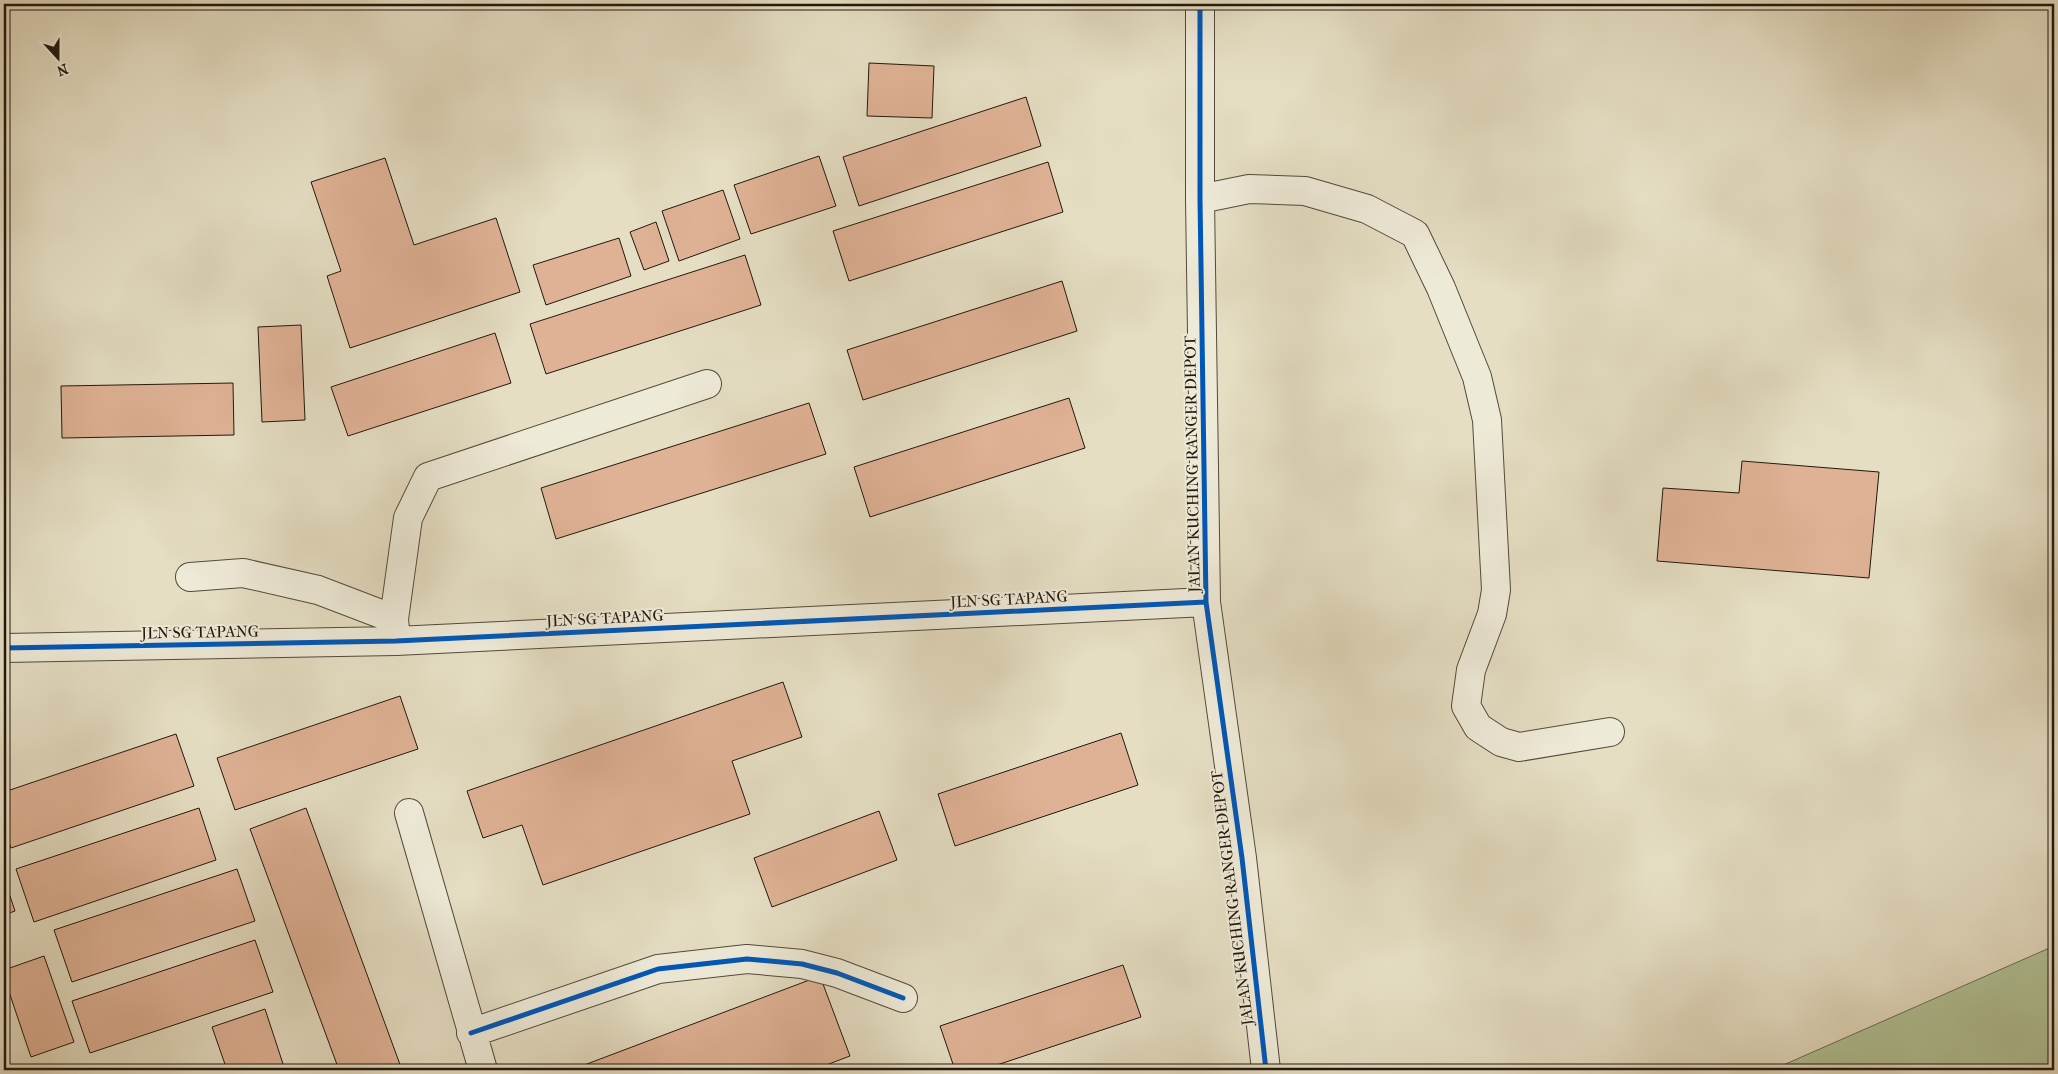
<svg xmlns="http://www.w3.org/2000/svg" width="2058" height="1074" font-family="'IM FELL French Canon',serif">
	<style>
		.green { fill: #b1c296; stroke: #6a6d52 }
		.building { fill: #dfb295; stroke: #22180d }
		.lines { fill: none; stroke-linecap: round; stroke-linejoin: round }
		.minor-casing { stroke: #534a3a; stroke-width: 30 }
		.minor { stroke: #eeead8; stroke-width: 28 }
		.cycleway-casing { stroke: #eeead8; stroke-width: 8 }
		.cycleway { stroke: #0057b8; stroke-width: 5 }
		.labels { text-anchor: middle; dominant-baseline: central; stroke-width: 4; stroke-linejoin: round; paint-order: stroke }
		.street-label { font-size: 16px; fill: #22180d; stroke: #eeead8 }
	</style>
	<rect width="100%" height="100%" fill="#e5dec3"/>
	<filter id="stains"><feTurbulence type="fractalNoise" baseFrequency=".004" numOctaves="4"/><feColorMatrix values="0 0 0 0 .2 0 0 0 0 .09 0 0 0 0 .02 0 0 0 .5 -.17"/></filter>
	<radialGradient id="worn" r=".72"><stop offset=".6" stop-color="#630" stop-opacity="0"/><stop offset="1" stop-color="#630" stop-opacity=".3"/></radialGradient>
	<path class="green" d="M2054 946V1070H1772Z"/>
	<path class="building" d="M869 63 934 66 932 118 867 116Z
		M1026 97 1041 146 859 206 843 157Z
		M819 156 836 206 751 234 734 185Z
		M385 158 414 245 496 218 520 292 350 348 327 276 341 271 311 182Z
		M1048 162 1063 212 849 281 833 231Z
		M723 190 740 239 679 261 662 211Z
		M656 222 669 261 644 270 630 232Z
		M619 238 631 276 546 305 533 265Z
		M745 255 761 305 546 374 530 324Z
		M1062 281 1077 331 863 400 847 350Z
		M301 325 305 420 262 422 258 327Z
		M495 333 511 383 348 436 331 387Z
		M233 383 234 435 62 438 61 386Z
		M1069 398 1085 448 870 517 854 467Z
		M809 403 826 454 556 539 541 488Z
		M1742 461 1879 472 1869 578 1657 561 1663 488 1739 493Z
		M783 682 802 737 732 761 750 814 543 885 522 825 483 838 467 791Z
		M400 696 418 749 235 810 217 758Z
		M1121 733 1138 785 955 846 938 794Z
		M176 734 194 786 11 848 4 827V792Z
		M199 808 216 860 34 922 16 869Z
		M306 808 402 1070H339L250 829Z
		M879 811 897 860 772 907 754 858Z
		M237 869 255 921 72 982 54 930Z
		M4 878 15 911 4 915Z
		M255 940 273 992 90 1053 72 1001Z
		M44 956 74 1042 31 1057 4 977V970Z
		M1123 965 1141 1017 982 1070H955L940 1026Z
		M820 976 850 1056 813 1070H571Z
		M265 1009 285 1070H227L212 1027Z
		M1139 1066 1141 1070H1127Z"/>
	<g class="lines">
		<defs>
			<path id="minor" d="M1200 4V199L1206 602 1242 858 1266 1070
				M1200 199 1249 189 1305 191 1367 209 1415 234 1441 288 1477 377 1487 420 1496 590 1492 614 1471 670 1466 706 1478 727 1501 742 1519 747 1610 732
				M190 577 243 573 318 590 394 619
				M396 641 394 619 408 518 428 477 707 384
				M4 648 396 641 1206 602
				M409 813 483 1070
				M471 1033 658 969 747 959 802 964 837 973 903 998"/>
		</defs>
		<use href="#minor" class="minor-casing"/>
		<use href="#minor" class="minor"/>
		<defs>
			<path id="cycleway" d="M1200 4V199L1206 602 1242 858 1266 1070
				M4 648 396 641 1206 602
				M471 1033 658 969 747 959 802 964 837 973 903 998"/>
		</defs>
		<use href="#cycleway" class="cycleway-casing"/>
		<use href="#cycleway" class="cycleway"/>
	</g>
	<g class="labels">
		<g class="street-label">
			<text transform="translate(1192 464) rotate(-91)">JALAN KUCHING RANGER DEPOT</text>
			<text transform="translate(1009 599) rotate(-3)">JLN SG TAPANG</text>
			<text transform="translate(605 618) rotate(-3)">JLN SG TAPANG</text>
			<text transform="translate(200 632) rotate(-1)">JLN SG TAPANG</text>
			<text transform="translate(1232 898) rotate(-97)">JALAN KUCHING RANGER DEPOT</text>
		</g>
	</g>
	<rect width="2058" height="1074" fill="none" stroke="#e5dec3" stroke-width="20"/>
	<rect x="5" y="5" width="2048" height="1064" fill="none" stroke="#22180d" stroke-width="2.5"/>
	<rect x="10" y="10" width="2038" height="1054" fill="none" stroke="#22180d"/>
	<g transform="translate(58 58) rotate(159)" stroke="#eeead8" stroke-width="4" paint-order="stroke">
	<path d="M0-4L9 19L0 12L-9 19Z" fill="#22180d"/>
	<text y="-8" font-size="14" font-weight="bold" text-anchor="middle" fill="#22180d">N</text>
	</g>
	<rect width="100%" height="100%" filter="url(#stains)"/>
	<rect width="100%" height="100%" fill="url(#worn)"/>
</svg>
